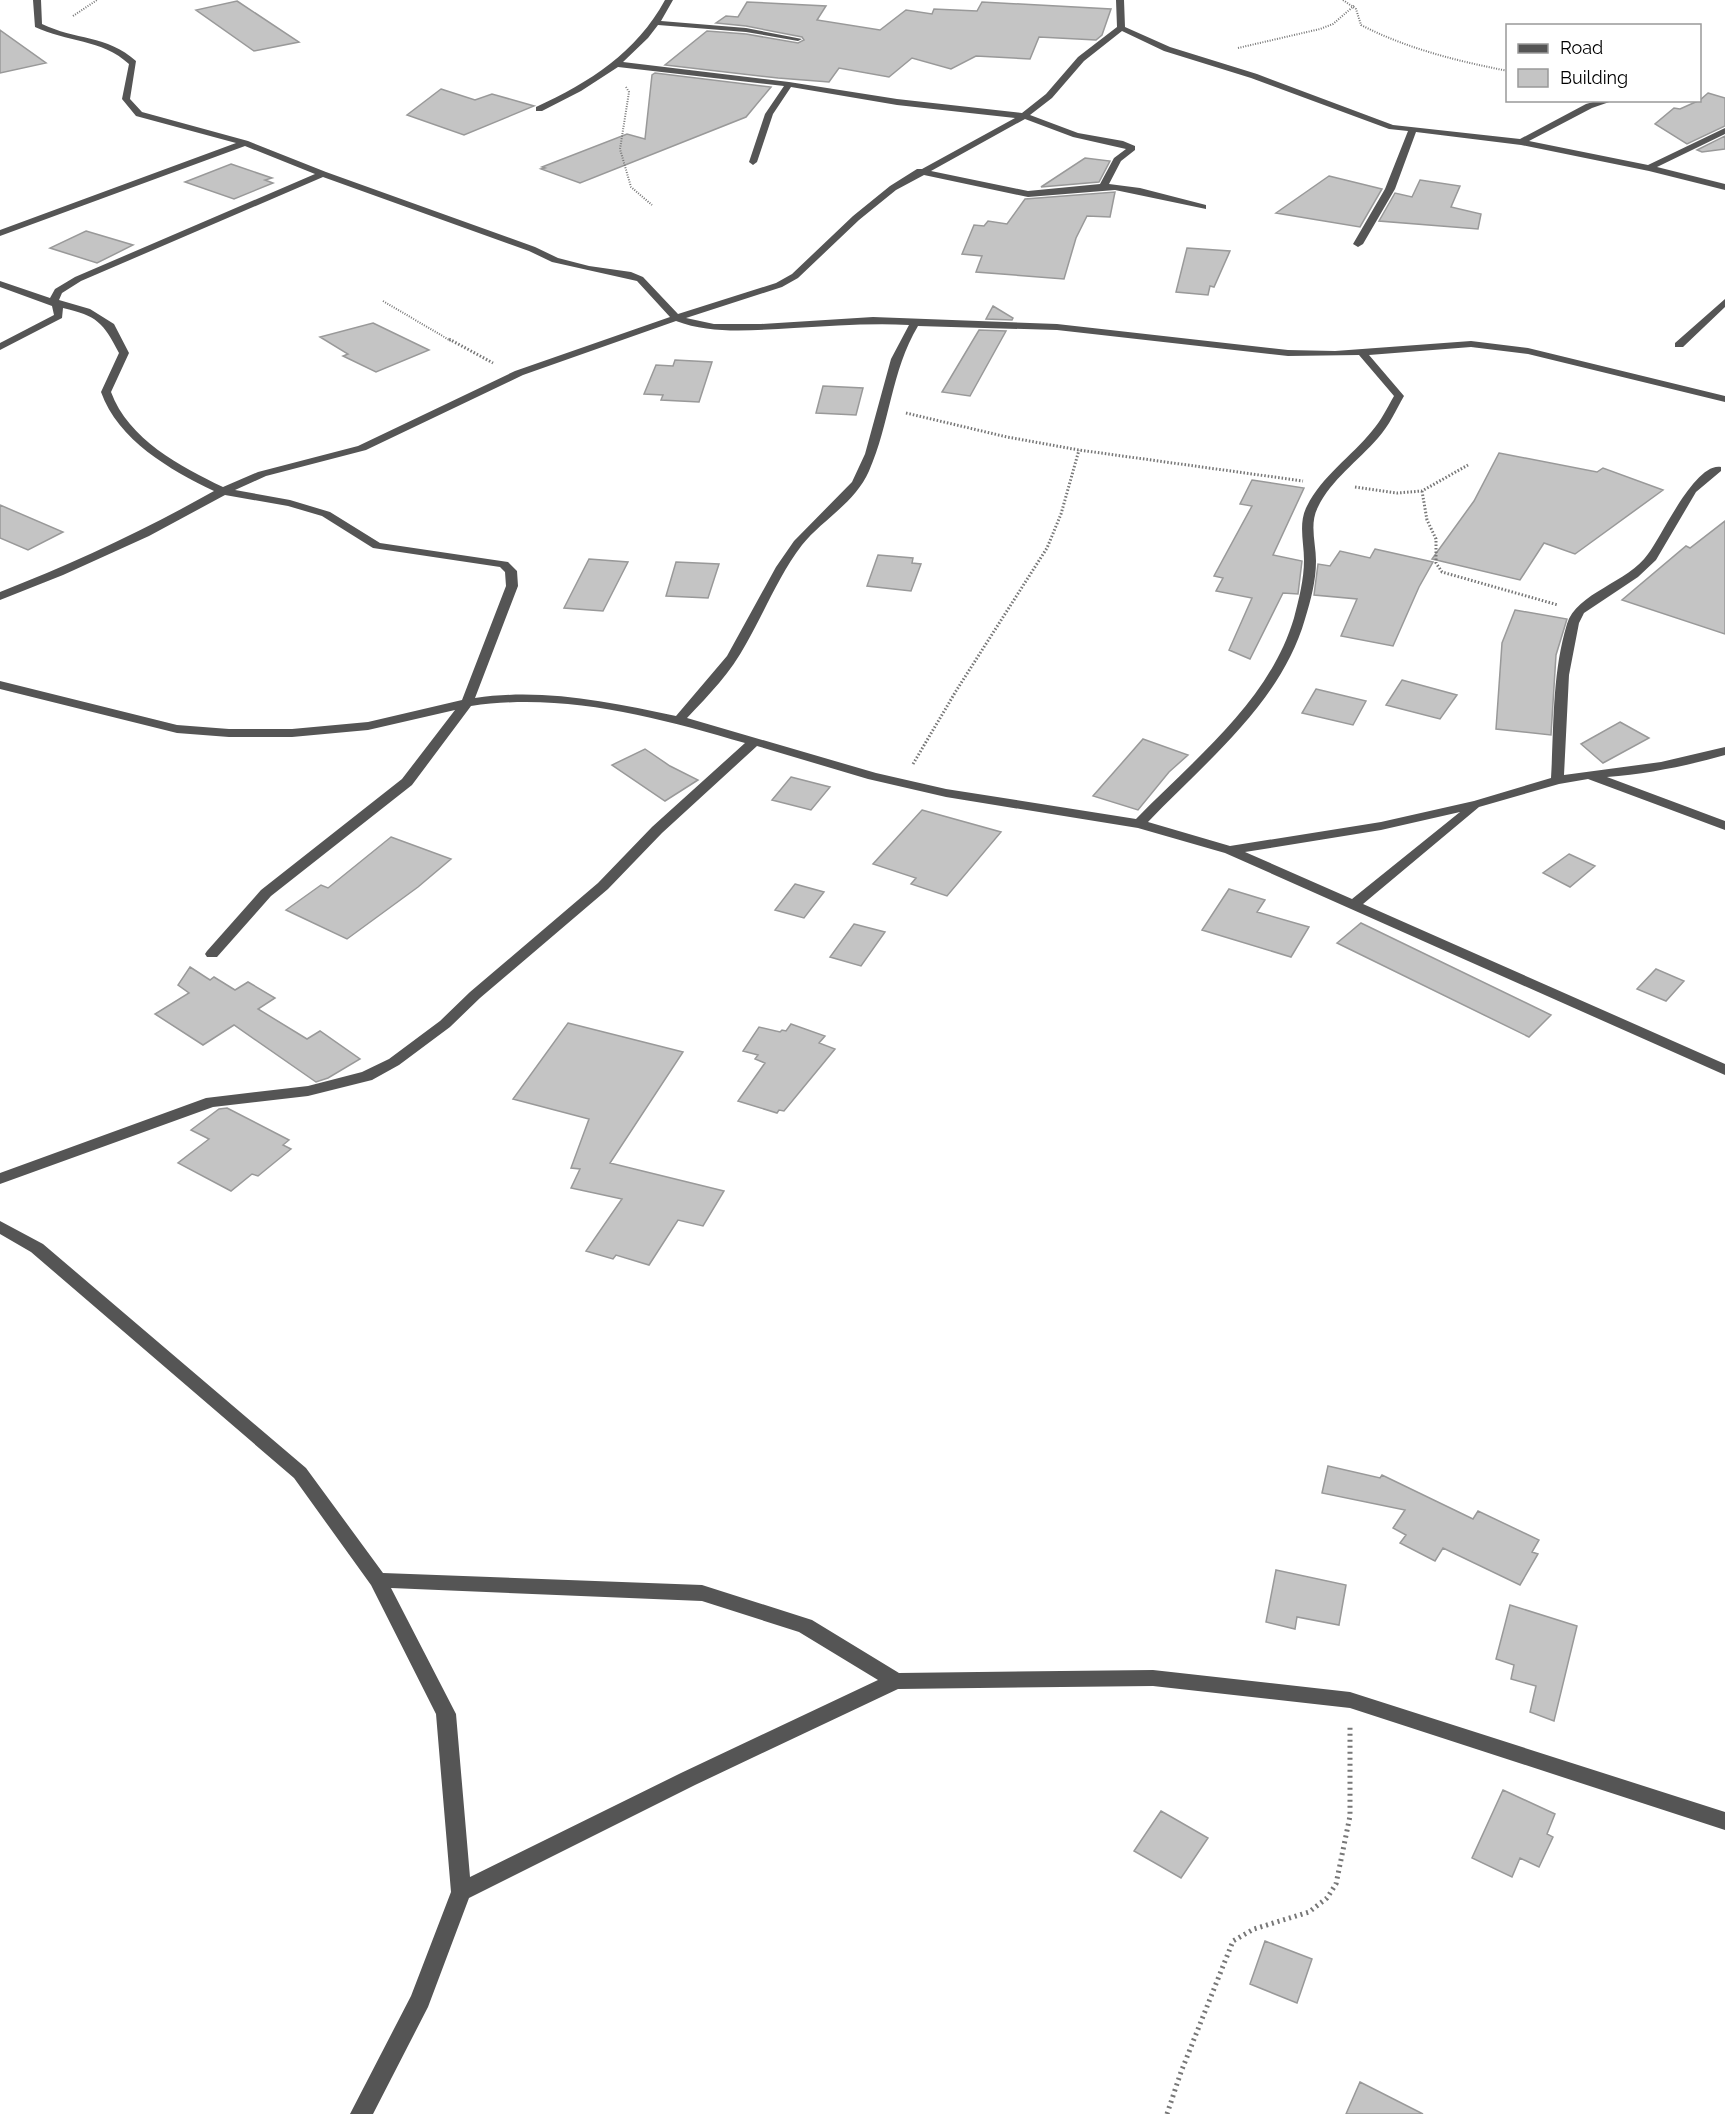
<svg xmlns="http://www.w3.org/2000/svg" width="1725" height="2114" font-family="Raleway,sans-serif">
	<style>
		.building { fill: #c4c4c4; stroke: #999; stroke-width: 1.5 }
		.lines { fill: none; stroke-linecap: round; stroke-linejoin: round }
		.path-far2 { stroke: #777; stroke-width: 2; stroke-dasharray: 1 1.5; stroke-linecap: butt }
		.path-far1 { stroke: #777; stroke-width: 3; stroke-dasharray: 1.5 2; stroke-linecap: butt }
		.path { stroke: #777; stroke-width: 5; stroke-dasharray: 2 4; stroke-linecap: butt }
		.minor { fill: #555; fill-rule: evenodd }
	</style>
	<rect width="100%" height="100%" fill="#fff"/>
	<path class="building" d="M237 1 299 42 254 51 196 10Z
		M747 2 826 6 817 20 880 30 906 10 932 14 934 9 977 11 982 2 1111 9 1102 35 1096 40 1039 37 1030 59 976 56 951 69 912 58 889 77 839 68 829 82 778 78 665 65 707 31 746 34 798 43 804 40 802 37 746 26 716 23 726 16 738 17Z
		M0 30 46 63 0 73Z
		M655 73 771 87 746 117 580 183 541 169 545 168 542 167 627 134 645 139 652 75Z
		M441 89 475 100 492 94 534 106 464 135 407 115Z
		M1708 93 1725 98V126L1687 144 1655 124 1674 108 1680 109 1700 100Z
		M1725 136V149L1702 152 1697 150Z
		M1085 158 1110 161 1099 182 1041 187Z
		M231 164 272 178 265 180 273 183 234 199 185 182Z
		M1329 176 1382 189 1360 227 1276 213Z
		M1420 180 1460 186 1451 207 1481 214 1478 229 1379 221 1395 193 1412 197Z
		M1115 192 1110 217 1087 216 1076 238 1064 279 976 272 982 256 962 254 974 225 984 226 988 221 1007 224 1025 199Z
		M86 231 133 245 97 263 50 248Z
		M1187 248 1230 251 1214 287 1210 286 1208 295 1176 292Z
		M993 306 1013 318 1012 320 986 319Z
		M373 323 429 350 376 372 343 356 348 354 320 337Z
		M979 330 1006 331 970 396 942 392Z
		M675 360 712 362 699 402 661 400 663 395 644 394 656 365 673 366Z
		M823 386 863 388 856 415 816 413Z
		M1499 453 1597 472 1603 468 1663 490 1575 554 1544 543 1520 580 1432 559 1474 501Z
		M1252 480 1304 488 1273 555 1302 561 1298 594 1283 593 1250 659 1229 650 1252 598 1216 591 1223 578 1214 576 1252 506 1240 504Z
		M0 505 63 532 28 550 0 538Z
		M1725 521V634L1622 600 1686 546 1690 548Z
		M1375 549 1433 562 1419 587 1393 646 1341 636 1357 599 1314 595 1318 564 1330 566 1340 551 1370 558Z
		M878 555 913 558 912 563 921 564 911 591 867 586Z
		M589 559 628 562 603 611 564 608Z
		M676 562 719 564 708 598 666 596Z
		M1515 610 1567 619 1556 655 1551 735 1496 729 1502 643Z
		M1402 680 1457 695 1440 719 1386 705Z
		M1316 689 1366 701 1353 725 1302 713Z
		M1620 722 1649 738 1603 763 1581 744Z
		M1143 739 1188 755 1169 772 1138 810 1093 796Z
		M645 749 670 766 698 780 665 801 612 765Z
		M791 777 830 787 811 810 772 800Z
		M922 810 1001 832 947 896 911 884 916 878 873 864Z
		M391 837 451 859 418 887 347 939 286 910 321 885 328 888Z
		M1569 854 1595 866 1570 887 1543 873Z
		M795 884 824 892 804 918 775 910Z
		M1229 889 1265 900 1257 912 1309 927 1291 957 1202 930Z
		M1361 923 1551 1015 1529 1037 1337 943Z
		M854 924 885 932 861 966 830 957Z
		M190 967 210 980 214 977 235 990 248 982 275 998 258 1009 307 1039 320 1031 360 1059 328 1078 316 1082 234 1025 203 1045 155 1014 189 993 178 985Z
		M1656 969 1684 981 1666 1001 1637 989Z
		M568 1023 683 1052 610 1163 724 1191 703 1226 678 1220 649 1265 616 1255 613 1259 586 1251 622 1199 571 1188 580 1169 571 1168 589 1119 513 1099Z
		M791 1024 825 1036 819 1043 835 1049 784 1111 779 1110 777 1113 738 1101 765 1063 755 1059 758 1055 743 1051 759 1027 780 1032 782 1030 786 1031Z
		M227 1108 289 1140 283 1145 291 1149 258 1176 252 1174 231 1191 178 1163 209 1139 191 1130 219 1109Z
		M1328 1466 1380 1478 1382 1475 1473 1519 1478 1511 1539 1540 1532 1552 1538 1554 1520 1585 1443 1548 1435 1561 1400 1543 1406 1535 1393 1528 1405 1510 1322 1493Z
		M1276 1570 1346 1585 1339 1625 1297 1617 1295 1629 1266 1622Z
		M1510 1605 1577 1626 1554 1721 1530 1712 1536 1686 1511 1679 1514 1665 1496 1659Z
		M1503 1790 1555 1814 1547 1834 1553 1837 1539 1867 1520 1858 1512 1877 1472 1858Z
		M1161 1811 1208 1838 1181 1878 1134 1851Z
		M1265 1941 1312 1959 1297 2003 1250 1984Z
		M1360 2082 1423 2114H1346Z"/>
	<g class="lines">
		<path class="path-far2" d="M1343 0 1356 9 1361 25C1408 49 1457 61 1508 71
			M73 16 97 0
			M1238 48 1320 29 1333 24 1355 5
			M626 87 629 92 620 149 631 187 652 205
			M383 301 451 341"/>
		<path class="path-far1" d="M449 339 493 363
			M906 413 1007 437 1079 450 1303 481
			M1355 487 1397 493 1422 491 1468 465
			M1422 491 1427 520 1436 539V563L1442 572 1558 605
			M913 764 956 691 1047 548 1061 514 1079 450"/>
		<path class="path" d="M1167 2114 1181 2072 1233 1941 1254 1929 1309 1912 1327 1898 1336 1884 1350 1816V1725"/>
		<path class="minor" d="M33 0H41L42 24C75 40 107 35 136 61L130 99 142 112 248 141 326 172 535 247 558 258 589 266 631 272 643 277 678 314 776 283 792 274 853 216 890 186 917 169H922L1015 118 897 105 791 87 773 114 757 162 753 165 749 162 765 114 784 86 618 67 581 91 542 111H536V107C590 82 636 53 665 0H673L661 21 746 28 802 39 798 41 746 32 658 25 648 38 623 62 789 82 897 99 1022 113 1046 94 1078 57 1117 27 1116 0H1124L1125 27 1170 47 1257 74 1393 125 1520 139 1586 104 1600 100H1615L1592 108 1529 141 1648 165 1725 128V134L1657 167 1725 184V190L1649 171 1521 145 1416 132 1395 189 1363 244 1358 247 1353 244 1385 189 1408 131 1389 129 1251 78 1164 51 1122 31 1084 61 1052 98 1030 115 1078 133 1123 141 1135 146V150L1121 161 1109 184 1140 188 1206 205V209L1115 190 1028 197 924 175 896 190 859 220 798 278 782 287 686 318 714 324H761L873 317 1057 324 1288 350 1335 351 1471 341 1528 348 1725 396V402L1528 354 1471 347 1369 355 1404 396C1396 410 1389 426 1378 438 1358 461 1331 480 1318 507 1309 524 1316 543 1316 561 1316 580 1311 600 1305 619 1281 703 1206 761 1148 822L1230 846 1381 822 1474 801 1551 778C1554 727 1552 673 1567 624 1576 593 1629 582 1648 554 1662 536 1695 462 1721 467V471L1696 492 1656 560 1638 577 1584 613 1579 623 1569 675 1564 775 1661 762 1725 747V755C1686 766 1647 774 1607 777L1725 821V830L1588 779 1559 784 1479 807 1363 904 1725 1064V1075L1225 853 1138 828 946 797 868 779 757 746 662 833 608 889 480 998 450 1027 399 1065 372 1080 308 1096 213 1107 0 1184V1173L206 1098 308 1086 362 1072 389 1059 440 1021 470 992 598 883 652 827 745 743C656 717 564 692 471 706L412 785 271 896 217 957H207L205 954 207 951 261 890 402 779 455 710 368 730 292 737H229L177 733 0 689V681L177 725 229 729H292L368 722 462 700 506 586 505 572 500 567 373 548 322 516 288 506 225 495 149 536 63 575 0 600V592C74 563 145 530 214 491 170 470 118 440 101 392L119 353C103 322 97 316 63 308L62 318 0 350V343L54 315 52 306 0 287V281L50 298 55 289 75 277 315 174 245 146 0 236V230L236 143 136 116 122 99 129 64C102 39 66 42 35 27ZM1025 119 1073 137 1126 149 1114 158 1100 184 1028 191 931 171ZM323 177 529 251 552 262 637 281 670 317 515 371 358 446 258 472 223 487C181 467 128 439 111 392L129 353 114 324 90 309 59 300 62 293 81 281ZM676 321C713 335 755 330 794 328 833 326 870 323 909 325L891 359 865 454 852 482 794 541 776 567 727 656 676 716C609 702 543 688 475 698L518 586 517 571 508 562 380 543 330 512 290 500 235 490 266 476 366 450 523 375ZM918 326 1057 330 1288 356 1359 355 1394 396C1387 408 1381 421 1372 431 1351 457 1322 476 1307 506 1298 523 1304 542 1304 560 1304 579 1299 599 1294 618 1269 702 1194 759 1136 819L946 789 876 773 687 718C709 695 731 672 746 644 765 611 779 575 802 545 823 519 855 503 869 471 890 424 891 371 918 326ZM1460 812 1352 899 1245 852 1381 830Z
			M1725 299V307L1683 347H1675V343Z
			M0 1221 43 1244 306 1468 383 1573 702 1585 812 1620 899 1673 1153 1670 1350 1692 1725 1812V1830L1350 1708 1153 1686 898 1689 695 1785 469 1898 428 2007 373 2114H350L411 1996 451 1892 436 1714 371 1585 294 1478 31 1252 0 1234ZM391 1588 702 1601 799 1632 878 1680 681 1773 470 1877 456 1714Z"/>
	</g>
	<rect x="1506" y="24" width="195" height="78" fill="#ffffff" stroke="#999999" stroke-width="1.5"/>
	<rect x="1518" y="44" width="30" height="9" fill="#555555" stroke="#999999" stroke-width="1.5"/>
	<text x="1560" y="54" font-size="18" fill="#000000">Road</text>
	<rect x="1518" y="69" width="30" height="18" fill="#c4c4c4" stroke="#999999" stroke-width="1.5"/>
	<text x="1560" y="84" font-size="18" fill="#000000">Building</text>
</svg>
